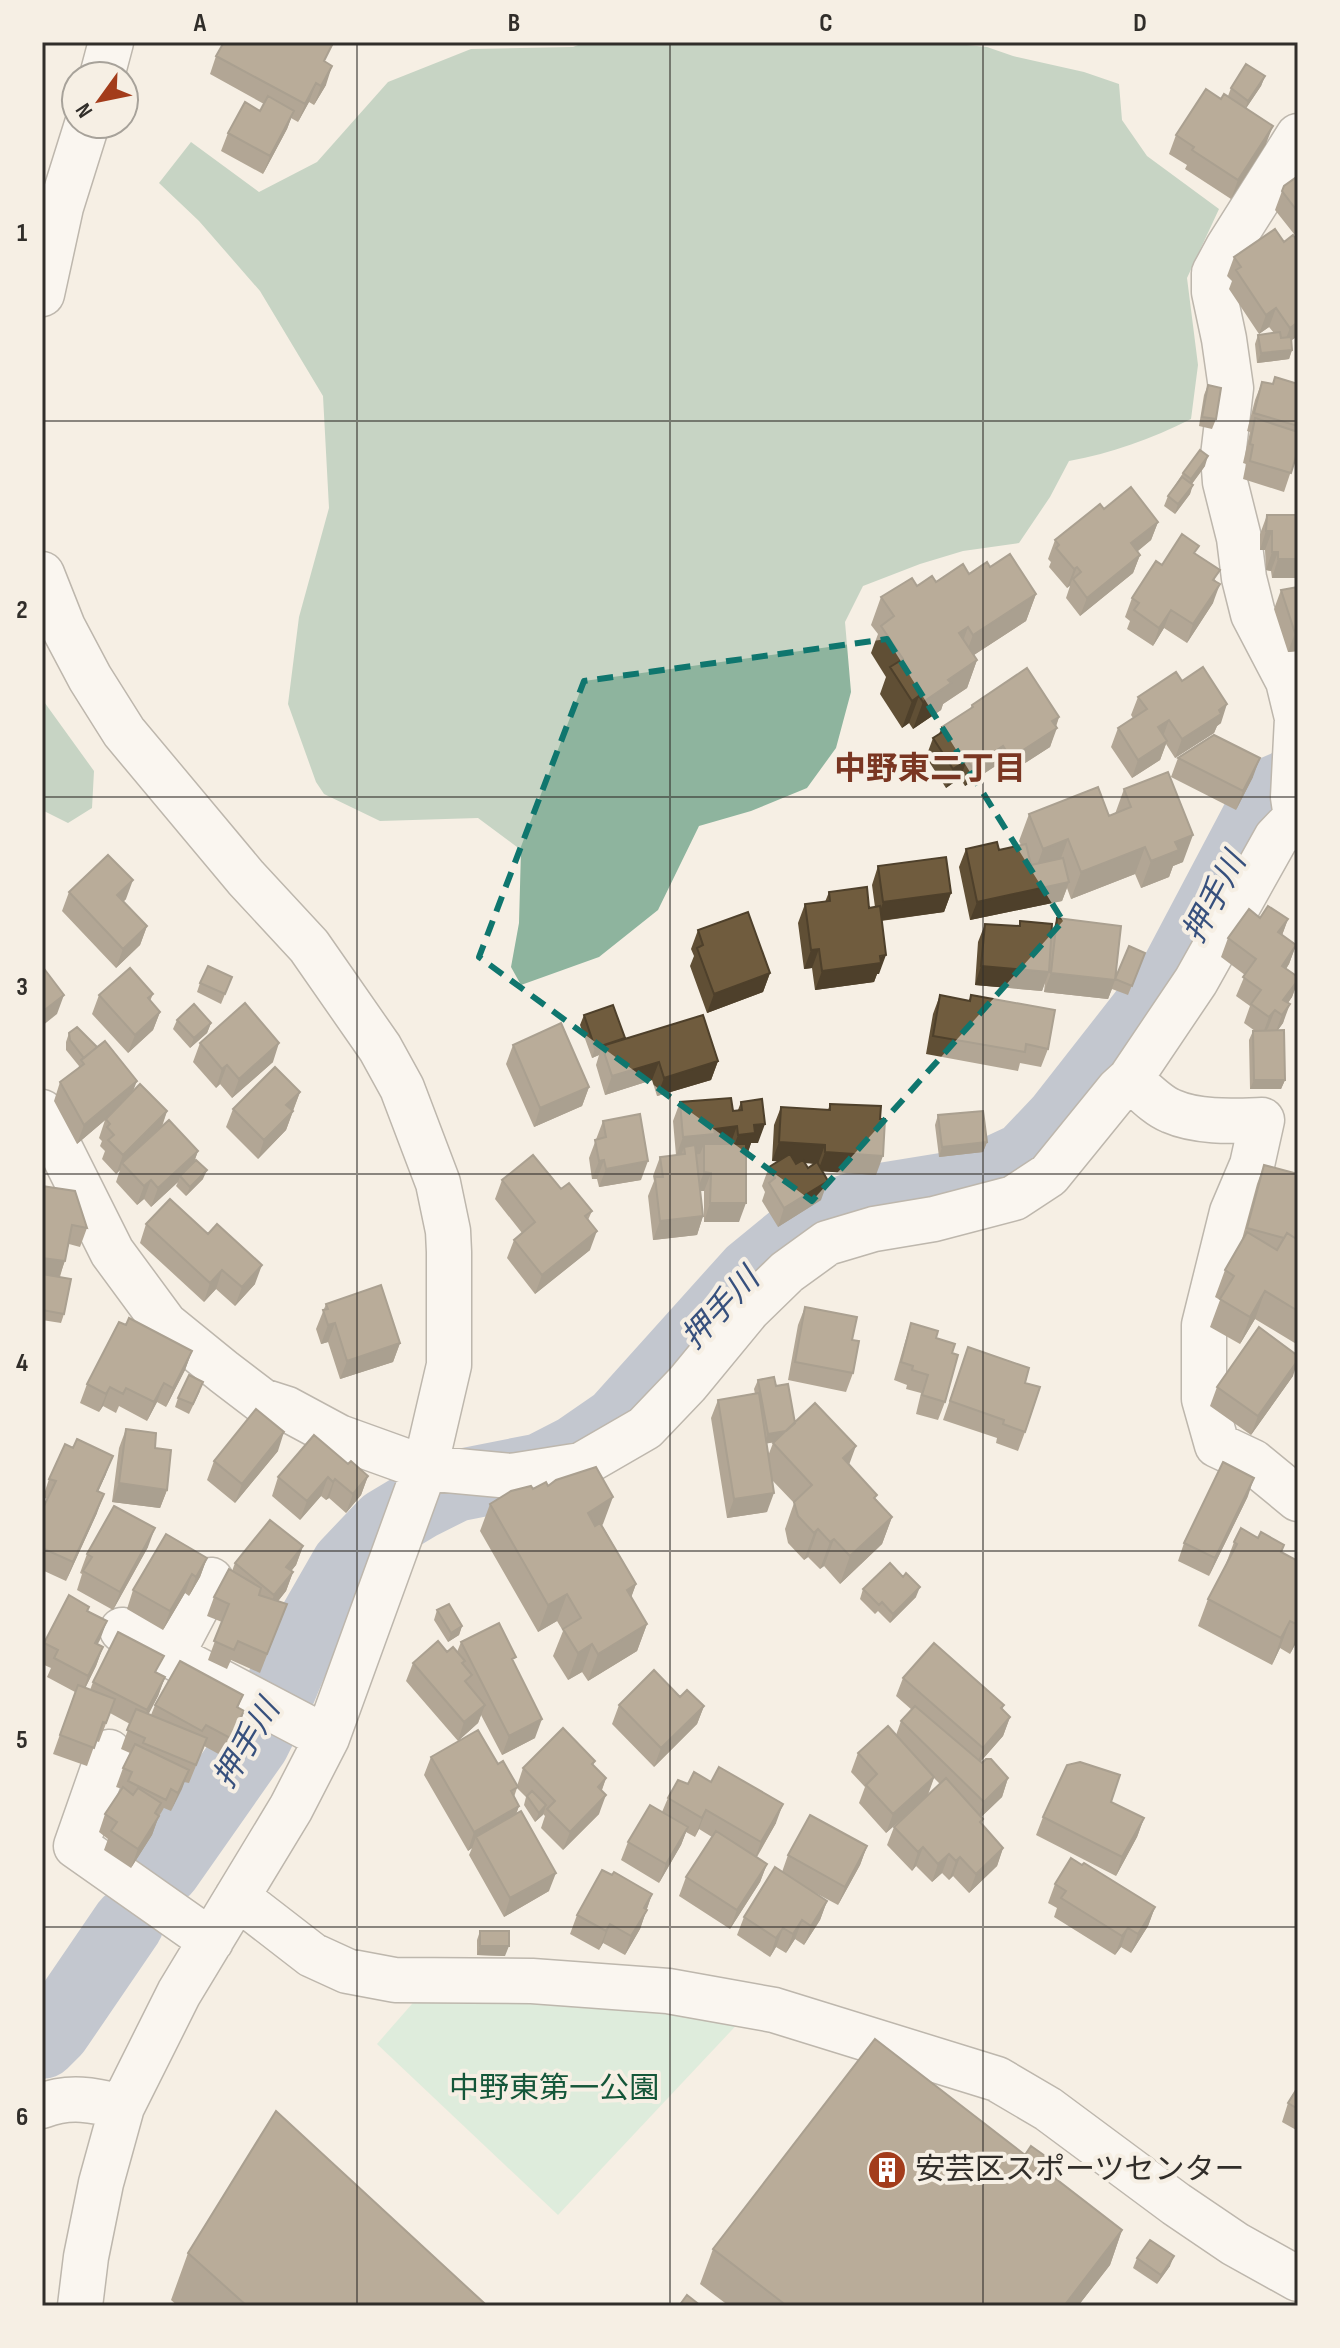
<svg xmlns="http://www.w3.org/2000/svg" width="1340" height="2348" font-family="'Sofia Sans Condensed','Noto Sans JP',sans-serif">
	<style>
		.green { fill: #c2e8d2 }
		.forest { fill: #8eb49e }
		.lines { fill: none; stroke-linecap: round; stroke-linejoin: round }
		.river { stroke: #8597b7; stroke-width: 72 }
		.minor-casing { stroke: #79736a; stroke-width: 47 }
		.minor { stroke: #fff; stroke-width: 44 }
		.wall { fill: #604f35; fill-rule: evenodd }
		.shaded-wall { fill: #4e402b }
		.building { fill: #705c3e; stroke: #4e402b; stroke-width: 2 }
		.marked { fill: none; stroke: #0f766e; stroke-width: 6; stroke-dasharray: 16 10; stroke-linejoin: round }
		.grid { fill: none; stroke: #312e2a; stroke-width: 2; stroke-opacity: 0.55 }
		.labels { text-anchor: middle; dominant-baseline: central; stroke-width: 8; stroke-linejoin: round; paint-order: stroke }
		.park-label { font-size: 30px; fill: #145639; stroke: #f6efe4 }
		.poi-label { font-size: 30px; fill: #312e2a; stroke: #f6efe4; text-anchor: start }
		.neighbourhood-label { font-size: 32px; font-weight: bold; fill: #7a3622; stroke: #f6efe4 }
		.water-label { font-size: 32px; font-style: italic; fill: #37507d; stroke: #f6efe4 }
		.neatline { fill: none; stroke: #312e2a; stroke-width: 3 }
		.grid-label { font-size: 26px; text-anchor: middle; font-weight: bold; fill: #312e2a }
	</style>
	<rect width="100%" height="100%" fill="#f6efe4"/>
	<path class="green" d="M425 1989 746 2015 558 2215 377 2044Z"/>
	<path class="forest" d="M586 42H936L987 47 1013 56 1084 72 1119 84 1122 120 1147 156 1219 209 1187 278 1198 365 1191 419C1151 439 1112 453 1069 461L1050 497 1019 543 963 551 920 564 863 586 845 622 851 692 836 748 807 788 751 811 699 826 658 910 599 957 521 985 511 967 519 923 521 850 478 818 380 821 324 794 316 782 288 704 299 617 329 508 323 396 260 291 199 221 159 183 191 142 259 192 317 162 388 82 471 49 573 47Z
		M42 699 94 771 92 808 68 823 42 810Z"/>
	<g class="lines">
		<path class="river" d="M165 1869 254 1742 281 1688 293 1659 347 1565 386 1524 421 1503 455 1486 541 1469 576 1451 618 1422 752 1273 796 1237 839 1213 887 1198 967 1185 1025 1158 1061 1120 1176 973 1271 793 1298 781
			M42 2043 55 2030 128 1923"/>
		<defs>
			<path id="minor" d="M102 76 111 42
				M42 294 61 207 87 124
				M42 574 63 627 90 678 124 732 246 878 309 946 380 1048 402 1088 438 1183 448 1231 449 1252V1365L425 1468 327 1738 291 1808 179 1993 122 2107 101 2183 86 2257 80 2306
				M1130 1079C1142 1089 1156 1105 1171 1111 1198 1123 1233 1121 1262 1120L1252 1165 1232 1212 1204 1325V1399L1217 1445 1253 1462 1298 1499
				M42 1112 112 1252 165 1324 224 1372 262 1401 287 1409 339 1437 425 1468 511 1476 581 1465 645 1428 687 1384 748 1310 787 1272 827 1243 874 1229 934 1219 1014 1198 1049 1175 1118 1090 1130 1079 1196 981 1276 838 1296 817 1293 797 1297 718 1288 681 1253 614 1244 578 1239 538 1225 482 1223 456 1231 388 1224 339 1214 292V273L1228 247 1298 136
				M122 1630 327 1738
				M171 1656 211 1580
				M109 1752 76 1846 211 1941
				M237 1897 312 1955 347 1971 395 1980 532 1981 668 1991 774 2010 997 2079 1048 2109 1176 2204 1235 2244 1298 2279
				M42 2106C69 2095 94 2100 122 2107"/>
		</defs>
		<use href="#minor" class="minor-casing"/>
		<use href="#minor" class="minor"/>
	</g>
	<path class="wall" d="M216 56 326 63V85L314 105 309 102 298 122 291 118 287 129 263 174 221 151 228 133 260 111 264 104 210 74Z
		M1265 76 1261 86 1246 108 1266 144 1231 199 1185 169 1187 165 1169 154 1176 135 1221 99 1228 96 1231 88Z
		M1298 176V239L1275 210 1282 191Z
		M1284 242H1298V336L1291 340 1292 350 1289 359 1257 363 1255 344 1258 335 1274 333 1269 327 1259 334 1229 289 1232 281 1227 276 1234 257Z
		M1262 382 1273 384H1298V450L1284 492 1243 479 1246 464 1243 463 1250 432 1247 431 1255 400Z
		M1208 385 1216 419 1212 429 1199 426 1204 395Z
		M1205 466 1192 484 1190 494 1175 514 1164 506 1168 496 1183 473Z
		M1104 509 1158 522 1151 540 1138 551 1140 555 1133 573 1080 616 1066 598 1070 586 1067 588 1049 567 1051 562 1048 559 1055 540Z
		M1267 515H1298V578H1272L1271 571 1266 570 1265 550H1260V534Z
		M1196 555 1216 581 1213 603 1187 643 1164 628 1153 646 1127 629 1130 621 1125 617 1132 598 1162 565Z
		M990 567 1036 594 1026 621 974 655 977 660 967 688 943 704 941 710 913 729 909 723 902 728 880 694 886 677 871 653 878 634 871 625 881 597 917 586 969 574Z
		M1298 587V651L1288 652 1274 609 1281 590Z
		M1182 681 1221 723 1217 726 1214 733 1175 758 1166 744 1160 760 1132 778 1111 747 1118 728 1133 718 1131 715 1138 697Z
		M972 705 1059 717 1050 747 1005 776 997 765 965 786 960 778 946 788 926 757 933 738 939 734 942 727 970 709Z
		M1178 758 1253 777 1236 810 1171 777Z
		M1124 789 1183 862 1173 866 1169 877 1141 888 1135 874 1071 899 1067 888 1062 901 970 920 959 867 966 849 999 850 1021 845 1019 841 1029 814 1109 816 1115 814Z
		M878 866 951 893 944 912 881 921 879 974H877L874 982 815 990 812 968 804 969 798 923 805 904 825 902 829 892 869 908 875 907 872 885Z
		M69 892 126 899 123 902 147 926 140 945 116 968 62 911Z
		M1057 918 1115 978 1145 953 1128 995 1112 989 1108 999 1044 992 1045 982 1042 991 975 985 978 942 985 924 1019 926 1020 921 1052 934Z
		M1260 918 1288 919 1282 935 1296 945 1289 964 1286 969 1298 977V981L1292 997 1288 1003 1283 1023 1278 1030 1285 1080 1281 1089H1250L1249 1040 1253 1031H1255L1244 1023 1250 1006 1236 996 1245 975 1221 957 1228 938Z
		M698 930 770 973 763 992 707 1013 690 966 694 956 691 949Z
		M232 977 221 1004 197 992 200 983Z
		M153 994 150 1001 160 1012 153 1030 128 1053 92 1014 99 995Z
		M940 995 969 1001 971 995 1048 1049 1041 1067 1020 1063 1018 1071 926 1054 933 1014Z
		M584 1015 624 1040 718 1061 711 1080 657 1096 652 1080 605 1095 596 1065 599 1055 592 1058 580 1025Z
		M177 1020 211 1023 207 1033 190 1048 173 1029Z
		M69 1033 133 1092 167 1111 162 1127 198 1151 194 1162 203 1179 186 1196 176 1186 178 1182 151 1207 144 1199 137 1205 116 1182 120 1170 116 1174 102 1159 105 1151 100 1146 102 1141 99 1138 105 1120 77 1144 54 1101 60 1082 78 1069 79 1066 66 1050V1042Z
		M200 1043 273 1062 232 1098 220 1084 216 1088 193 1062Z
		M513 1045 589 1087 582 1106 534 1127 506 1064Z
		M300 1092 286 1130 258 1159 226 1127 233 1109Z
		M680 1102 733 1111 738 1110 741 1102 758 1143H751L748 1152H746L739 1222H704V1191H700L703 1216 697 1235 653 1240 648 1196 654 1181 653 1176 660 1157 676 1155 673 1121Z
		M830 1104 876 1175 822 1171 821 1200 778 1227 762 1201 765 1192 762 1186 769 1167 779 1161H772L774 1125 781 1107 828 1110ZM805 1163H810L814 1164 808 1168Z
		M938 1115 987 1142 983 1152 939 1157 935 1125Z
		M603 1121 641 1180 599 1187 597 1179H592L589 1158Z
		M1264 1165 1298 1174V1345L1255 1319 1240 1344 1210 1327 1220 1300 1215 1297 1225 1270 1241 1243 1257 1184Z
		M502 1180 561 1189 592 1211 588 1220 590 1250 535 1294 507 1258 514 1240 522 1233 495 1199Z
		M42 1186 87 1228 80 1247 69 1244 60 1277 64 1314 61 1323 42 1320Z
		M146 1224 255 1284 235 1306 216 1289 204 1302 140 1243Z
		M326 1304 400 1343 393 1362 340 1379 328 1342 321 1344 316 1329Z
		M805 1307 852 1340 853 1373 846 1392 788 1380 798 1325Z
		M911 1323 936 1338 952 1353 945 1402 938 1420 916 1414 921 1393 906 1389 907 1385 894 1380 905 1342Z
		M968 1347 1025 1383V1432L1018 1451 996 1443 997 1438 943 1420Z
		M192 1351 185 1370 166 1407 157 1402 147 1421 119 1406 116 1413 103 1406 99 1412 80 1403 87 1384Z
		M1293 1376 1251 1435 1210 1406 1217 1387Z
		M758 1380 776 1386 795 1423 849 1465 876 1499 892 1517 882 1544 840 1584 824 1566 820 1569 808 1557 804 1560 788 1543 785 1529 794 1503 772 1480 767 1512 727 1518 711 1418 718 1400 755 1394 754 1389ZM774 1442 773 1443 768 1456 766 1443Z
		M200 1391 189 1414 175 1407 178 1398Z
		M126 1429 155 1448 167 1490 160 1508 112 1502 119 1448Z
		M278 1451 235 1503 207 1480 214 1461Z
		M348 1464 368 1476 361 1495 346 1513 329 1498 326 1500 321 1496 300 1520 272 1496 278 1477Z
		M106 1474 98 1491 97 1513 66 1581 42 1570V1510L47 1499 43 1497 49 1479Z
		M548 1486 603 1524 602 1525 636 1584 631 1597 647 1624 637 1651 588 1681 582 1672 568 1680 553 1656 563 1631 557 1621 538 1632 480 1531 490 1504 533 1489Z
		M1248 1496 1209 1576 1178 1561 1184 1543Z
		M1258 1538 1284 1545 1281 1552 1298 1561V1639L1290 1654 1280 1648 1272 1665 1198 1626 1208 1599 1224 1569 1234 1542Z
		M303 1546 296 1565 291 1571 293 1572 286 1591 278 1601 287 1604 260 1673 231 1660 227 1669 208 1660 222 1622 207 1616 214 1597 232 1571 235 1563Z
		M148 1547 113 1610 77 1590 82 1574 80 1573 87 1554Z
		M207 1558 200 1577 189 1596 185 1593 163 1630 127 1609 133 1590Z
		M863 1589 916 1597 890 1623 878 1611 875 1614 860 1599Z
		M437 1610 462 1626 459 1635 448 1642 434 1620Z
		M88 1611 107 1621 97 1644 103 1647 96 1666 85 1688 90 1690 93 1682 157 1673 165 1677 158 1696 148 1714 151 1715 155 1705 243 1695 238 1708 244 1711 238 1730 224 1757 204 1746 189 1783 184 1782 171 1811 164 1808 158 1818 152 1835 131 1868 104 1850 108 1839 99 1832 105 1814 122 1789 116 1787 123 1768 130 1753 121 1749 130 1724 110 1713 99 1742 96 1741 87 1766 53 1754 75 1692 47 1677 51 1668 42 1664V1649L44 1643Z
		M461 1642 514 1663 535 1738 502 1755 481 1715 478 1723 458 1741 406 1681 413 1663 447 1652H457Z
		M903 1678 1004 1705 1002 1710 1010 1717 1003 1736 980 1762 1008 1778 1002 1797 981 1817 983 1819 982 1824 1003 1848 997 1866 969 1893 953 1876 949 1880 942 1873 932 1882 916 1866 912 1871 887 1845 894 1827 913 1809 886 1833 859 1803 865 1787 851 1772 858 1753 896 1735 901 1721 912 1710 896 1696ZM934 1778 940 1784 928 1795Z
		M680 1697 704 1706 697 1724 654 1767 612 1724 619 1705Z
		M431 1757 498 1764 517 1786 523 1768 595 1761 593 1765 606 1778 602 1790 599 1814 563 1850 541 1828 545 1816 543 1814 535 1822 524 1805 526 1797 517 1788 514 1797 519 1806 516 1814 549 1891 504 1917 469 1855 472 1848 468 1851 424 1775Z
		M688 1784 776 1823 757 1857 767 1864 760 1882 730 1929 679 1896 686 1877 712 1837 699 1829 695 1837 686 1832 681 1845 659 1883 621 1860 628 1842 662 1812 668 1798Z
		M1111 1802 1144 1818 1137 1837 1116 1876 1036 1835 1043 1817Z
		M867 1846 860 1865 838 1905 808 1889 827 1901 820 1920 804 1945 795 1939 786 1953 776 1947 770 1957 737 1935 744 1917 782 1872 788 1855Z
		M1055 1884 1155 1907 1148 1926 1131 1953 1121 1947 1115 1955 1054 1917 1057 1908 1048 1903Z
		M652 1894 640 1929 625 1955 603 1943 599 1950 570 1934 577 1915Z
		M480 1931 505 1956 477 1955V1940Z
		M1298 2087V2131L1282 2122 1288 2103Z
		M1025 2155 1051 2173 1050 2175 1122 2230 1110 2265 1078 2306H729L700 2284 713 2249Z
		M188 2253 484 2303 483 2306H178L171 2300Z
		M1137 2258 1170 2266 1157 2284 1133 2268Z"/>
	<path class="shaded-wall" d="M332 66 326 85 314 105 321 86Z
		M1265 76 1261 86 1245 110 1248 101Z
		M316 83 309 102 298 122 305 104Z
		M294 111 287 129 263 174 270 156Z
		M1273 126 1266 144 1231 199 1238 180Z
		M1276 308 1269 327 1259 334 1266 315Z
		M1298 322V336L1283 346 1290 328Z
		M1292 350 1289 359 1257 363 1261 353Z
		M1208 456 1205 466 1188 489 1191 479Z
		M1193 485 1190 494 1175 514 1178 504Z
		M1158 522 1151 540 1124 562 1131 543Z
		M1266 531H1272L1265 550H1260Z
		M1272 552H1278L1271 571 1266 570Z
		M1140 555 1133 573 1080 616 1087 598Z
		M1278 559H1298V578H1272Z
		M1077 567 1070 585 1067 588 1074 569Z
		M1220 584 1213 603 1187 643 1193 624Z
		M1036 594 1026 621 963 662 973 635Z
		M1171 610 1164 628 1153 646 1159 628Z
		M968 627 958 655 959 633Z
		M1295 633H1298V651L1288 652Z
		M977 660 967 688 943 704 941 710 913 729 923 702 948 680Z
		M919 696 909 723 902 728 912 701Z
		M1227 704 1221 723 1217 726 1214 733 1175 758 1182 739Z
		M1059 717 1054 730 1057 728 1050 747 1005 776 1011 758 1052 721Z
		M1169 720 1162 739 1158 727Z
		M1167 741 1160 760 1132 778 1138 760Z
		M1003 746 997 765 965 786 972 767Z
		M1260 758 1253 777 1236 810 1243 791Z
		M967 760 960 778 946 788 953 769Z
		M1193 835 1183 862 1173 866 1169 877 1141 888 1151 861 1175 842Z
		M1068 839 1058 866 1033 876 1043 849Z
		M1145 847 1135 874 1071 899 1081 872Z
		M133 880 126 899 110 914 117 895Z
		M1069 882 1062 901 970 920 977 902Z
		M951 893 944 912 877 921 883 902Z
		M1288 919 1281 938 1278 932Z
		M147 926 140 945 116 968 123 949Z
		M1296 945 1289 964 1275 985 1282 966Z
		M819 949 812 968 804 969 811 950Z
		M886 955 879 974H877L874 982 815 990 822 971Z
		M981 966 1049 972 1042 991 975 985Z
		M770 973 763 992 707 1013 714 994Z
		M1051 973 1115 980 1108 999 1044 992Z
		M1298 980 1292 997 1280 1014 1283 1000Z
		M64 995 57 1014 42 1026V1012Z
		M1290 1004 1283 1023 1275 1034 1282 1015Z
		M1275 1010 1268 1028 1262 1036 1269 1017Z
		M160 1012 153 1030 128 1053 135 1035Z
		M211 1023 207 1033 190 1048 194 1038Z
		M279 1043 273 1062 232 1098 239 1079Z
		M602 1046 599 1055 592 1058 595 1048Z
		M718 1061 711 1080 657 1096 664 1078Z
		M659 1062 652 1080 605 1095 612 1076Z
		M227 1065 220 1084 216 1088 222 1069Z
		M1254 1080H1285L1281 1089H1250Z
		M137 1081 130 1099 77 1144 84 1125Z
		M589 1087 582 1106 534 1127 540 1108Z
		M300 1092 293 1110 279 1124 286 1105Z
		M167 1111 160 1130 122 1163 120 1170 116 1174 123 1155Z
		M293 1111 286 1130 258 1159 264 1140Z
		M765 1124 758 1143H751L748 1152 731 1154 738 1135 754 1125Z
		M737 1126 730 1145 704 1144 700 1154 685 1155 684 1147 681 1156H676L683 1137 714 1129Z
		M779 1142 825 1145 818 1164 772 1161Z
		M987 1142 983 1152 939 1157 942 1147Z
		M198 1151 191 1170 180 1176 178 1182 151 1207 158 1188Z
		M825 1152 883 1156 876 1175 818 1171Z
		M604 1160 597 1179H592L599 1161Z
		M648 1161 641 1180 599 1187 606 1169Z
		M207 1170 203 1179 186 1196 190 1187Z
		M704 1172 711 1173 704 1191H697Z
		M151 1180 144 1199 137 1205 144 1186Z
		M828 1181 821 1200 778 1227 784 1208Z
		M710 1203H746L739 1222H704Z
		M703 1216 697 1235 653 1240 660 1221Z
		M597 1231 590 1250 535 1294 542 1275Z
		M42 1258 65 1261 58 1280 42 1278Z
		M262 1265 255 1284 235 1306 242 1287Z
		M222 1270 216 1289 204 1302 210 1283Z
		M1265 1291 1255 1319 1240 1344 1250 1317Z
		M335 1323 328 1342 321 1344 328 1325Z
		M400 1343 393 1362 340 1379 347 1361Z
		M192 1351 185 1370 166 1407 173 1388Z
		M1298 1360 1293 1376 1251 1435 1258 1416Z
		M164 1383 157 1402 147 1421 154 1402Z
		M110 1387 103 1406 99 1412 106 1394Z
		M796 1429 793 1439 764 1444 768 1434Z
		M284 1432 278 1451 235 1503 242 1484Z
		M856 1446 846 1473 843 1458Z
		M113 1456 106 1474 90 1510 97 1491Z
		M368 1476 361 1495 346 1513 353 1494Z
		M328 1477 321 1496 300 1520 307 1501Z
		M1254 1478 1248 1496 1209 1576 1215 1558Z
		M335 1479 329 1498 326 1500 333 1482Z
		M119 1483 167 1490 160 1508 112 1502Z
		M774 1493 767 1512 727 1518 734 1499Z
		M104 1494 97 1513 66 1581 73 1562Z
		M613 1497 603 1524 578 1540 588 1513Z
		M892 1517 882 1544 840 1584 850 1556Z
		M155 1528 148 1547 113 1610 120 1592Z
		M818 1529 808 1557 804 1560 814 1533Z
		M834 1539 824 1566 820 1569 830 1542Z
		M303 1546 296 1565 280 1585 286 1567Z
		M207 1558 200 1577 189 1596 196 1577Z
		M293 1572 286 1591 268 1614 274 1595Z
		M192 1574 185 1593 163 1630 170 1611Z
		M636 1584 626 1612 627 1590Z
		M920 1587 916 1597 890 1623 893 1614Z
		M567 1594 557 1621 538 1632 548 1605Z
		M107 1621 100 1640 88 1662 95 1643Z
		M1290 1621 1280 1648 1272 1665 1281 1638Z
		M647 1624 637 1651 588 1681 598 1654Z
		M462 1626 459 1635 448 1642 451 1633Z
		M1298 1632V1639L1290 1654Z
		M592 1644 582 1672 568 1680 578 1653Z
		M103 1647 96 1666 82 1695 88 1676Z
		M165 1677 158 1696 141 1729 147 1710Z
		M485 1705 478 1723 458 1741 464 1722Z
		M704 1706 697 1724 654 1767 661 1748Z
		M244 1711 238 1730 224 1757 230 1738Z
		M1010 1717 1003 1736 976 1767 983 1748Z
		M542 1719 535 1738 502 1755 509 1736Z
		M189 1770 182 1789 171 1811 178 1793Z
		M934 1777 927 1796 886 1833 893 1814Z
		M606 1778 599 1797 598 1787Z
		M1008 1778 1002 1797 977 1821 984 1802Z
		M606 1795 599 1814 563 1850 570 1832Z
		M783 1804 776 1823 754 1861 761 1842Z
		M546 1805 543 1815 535 1822 539 1813Z
		M519 1806 512 1825 476 1837 472 1848 468 1851 474 1832Z
		M706 1810 699 1829 695 1837 702 1818Z
		M159 1816 152 1835 131 1868 138 1849Z
		M1144 1818 1137 1837 1116 1876 1122 1857Z
		M688 1827 681 1845 659 1883 666 1864Z
		M867 1846 860 1865 838 1905 845 1887Z
		M923 1847 916 1866 912 1871 918 1852Z
		M1003 1848 997 1866 969 1893 976 1874Z
		M949 1854 942 1873 932 1882 938 1864Z
		M960 1857 953 1876 949 1880 956 1861Z
		M767 1864 760 1882 730 1929 737 1910Z
		M556 1873 549 1891 504 1917 510 1898Z
		M652 1894 640 1929 625 1955 631 1936Z
		M827 1901 820 1920 804 1945 811 1926Z
		M1155 1907 1148 1926 1131 1953 1138 1934Z
		M802 1920 795 1939 786 1953 793 1934Z
		M610 1924 603 1943 599 1950 606 1931Z
		M783 1928 776 1947 770 1957 776 1938Z
		M1128 1928 1121 1947 1115 1955 1122 1936Z
		M480 1946H509L505 1956 477 1955Z
		M1122 2230 1110 2265 1078 2306H1064Z
		M1174 2256 1170 2266 1157 2284 1161 2275Z"/>
	<path class="building" d="M224 42H326L332 45 324 61 332 66 321 86 316 83 305 104 216 56Z
		M1246 64 1265 76 1248 101 1231 88Z
		M1206 89 1221 99 1224 94 1273 126 1238 180 1192 150 1194 147 1176 135Z
		M268 96 294 111 270 156 228 133 245 102 260 111Z
		M1298 176V212L1282 191 1284 186Z
		M1275 229 1284 242 1293 235 1298 242V322L1290 328 1276 308 1266 315 1236 270 1241 267 1234 257Z
		M1280 332 1281 338 1291 337 1292 350 1261 353 1258 335Z
		M1275 377 1298 384V426L1254 413 1262 382 1273 384Z
		M1208 385 1221 388 1216 419 1202 417Z
		M1255 418 1298 432V450L1291 473 1250 461 1253 445 1250 444Z
		M1200 450 1208 456 1191 479 1183 473Z
		M1182 477 1193 485 1178 504 1168 496Z
		M1131 487 1158 522 1131 543 1140 555 1087 598 1073 579 1081 572 1077 567 1074 569 1056 548 1059 545 1055 540 1100 504 1104 509Z
		M1267 515H1298V559H1278V552H1272V531H1266Z
		M1182 534 1199 546 1194 553 1220 570 1213 580 1220 584 1193 624 1171 610 1159 628 1134 610 1139 603 1132 598 1156 561 1162 565Z
		M1010 554 1036 594 973 635 968 627 959 633 977 660 948 680 951 683 923 702 919 696 912 701 890 667 903 659 881 626 894 616 881 597 912 578 917 586 932 576 936 582 963 564 969 574 987 562 990 567Z
		M1298 587V633H1295L1281 590Z
		M1203 667 1227 704 1219 710 1221 714 1182 739 1169 720 1158 727 1167 741 1138 760 1118 728 1147 709 1138 697 1176 672 1182 681Z
		M1027 668 1059 717 1052 721 1057 728 1011 758 1003 746 972 767 967 760 953 769 933 738 944 731 942 727 973 707 972 705Z
		M1214 735 1260 758 1243 791 1178 758Z
		M1168 772 1193 835 1175 842 1179 850 1151 861 1145 847 1081 872 1068 839 1043 849 1029 814 1098 787 1109 816 1131 807 1124 789Z
		M997 842 999 850 1026 844 1031 865 1063 858 1069 882 977 902 966 849Z
		M108 855 133 880 117 895 147 926 123 949 69 892Z
		M946 857 951 893 883 902 878 866Z
		M867 887 869 908 880 906 886 955 880 956 881 963 822 971 819 949 811 950 805 904 830 901 829 892Z
		M1268 906 1288 919 1278 932 1296 945 1282 966 1298 977V980L1283 1000 1290 1004 1282 1015 1275 1010 1269 1017 1251 1004 1261 990 1243 977 1256 959 1228 938 1249 909 1260 918Z
		M748 912 770 973 714 994 697 948 703 945 698 930Z
		M1057 918 1121 926 1115 980 1051 973Z
		M1020 921 1052 924 1049 972 981 966 985 924 1020 926Z
		M1129 946 1145 953 1132 986 1115 979Z
		M42 966 64 995 42 1012Z
		M208 966 232 977 225 994 200 983Z
		M130 968 153 994 148 998 160 1012 135 1035 99 995Z
		M940 995 970 1001 971 995 1055 1010 1048 1049 1026 1044 1025 1052 933 1036Z
		M245 1003 279 1043 239 1079 227 1065 222 1069 200 1043Z
		M194 1004 211 1023 194 1038 177 1020Z
		M613 1005 625 1038 595 1048 584 1015Z
		M703 1015 718 1061 664 1078 659 1062 612 1076 602 1046Z
		M561 1023 589 1087 540 1108 513 1045Z
		M77 1027 97 1047 84 1058 70 1040 69 1033Z
		M1284 1030 1285 1080H1254L1253 1031Z
		M105 1041 137 1081 84 1125 60 1082 84 1064 81 1060Z
		M275 1067 300 1092 286 1105 293 1111 264 1140 233 1109Z
		M140 1084 167 1111 123 1155 108 1140 114 1135 107 1127 110 1124 106 1119Z
		M731 1098 733 1111 742 1110 741 1102 762 1099 765 1124 754 1125 755 1133 738 1135 737 1126 714 1129 715 1134 683 1137 680 1102Z
		M830 1104 881 1106 880 1119H885L883 1156 825 1152V1145L779 1142 781 1107 830 1110Z
		M983 1111 987 1142 942 1147 938 1115Z
		M640 1114 648 1161 606 1169 604 1160 599 1161 595 1140 606 1137 603 1121Z
		M169 1120 198 1151 158 1188 151 1180 144 1186 122 1163Z
		M704 1144H746V1203H710L711 1173 704 1172Z
		M695 1145 703 1216 660 1221 655 1177H663L660 1157 685 1154 684 1147Z
		M790 1154 796 1164 803 1160 808 1168 817 1162 828 1181 784 1208 769 1183 775 1178 769 1167Z
		M533 1155 561 1189 569 1183 592 1211 585 1216 597 1231 542 1275 514 1240 535 1222 502 1180Z
		M196 1160 207 1170 190 1187 180 1176Z
		M1264 1165 1298 1174V1240L1287 1233 1284 1238 1247 1228Z
		M42 1186 75 1191 87 1228 72 1225 65 1261 42 1258Z
		M170 1199 208 1234 217 1224 262 1265 242 1287 222 1270 210 1283 146 1224Z
		M1247 1232 1277 1250 1287 1233 1298 1240V1311L1265 1291 1250 1317 1220 1299 1234 1276 1225 1270Z
		M42 1274 71 1279 64 1314 42 1310Z
		M381 1285 400 1343 347 1361 335 1323 328 1325 323 1310 328 1309 326 1304Z
		M805 1307 857 1317 852 1340 859 1341 853 1373 795 1362Z
		M129 1318 192 1351 173 1388 164 1383 154 1402 126 1388 123 1394 110 1387 106 1394 87 1384 119 1322 126 1325Z
		M911 1323 938 1331 936 1338 955 1344 952 1353 958 1355 945 1402 922 1395 928 1375 912 1370 913 1366 901 1362Z
		M1259 1327 1298 1356V1360L1258 1416 1217 1387Z
		M968 1347 1029 1368 1025 1383 1040 1387 1025 1432 1003 1424 1004 1420 950 1401Z
		M189 1375 203 1382 193 1404 178 1398Z
		M774 1377 776 1386 788 1384 795 1423 786 1431 768 1434 758 1380Z
		M759 1393 774 1493 734 1499 718 1400Z
		M815 1403 856 1446 843 1458 877 1495 874 1498 892 1517 850 1556 834 1539 830 1542 818 1529 814 1533 798 1516 794 1502 812 1485 773 1443Z
		M256 1409 284 1432 242 1484 214 1461Z
		M126 1429 156 1433 155 1448 171 1450 167 1490 119 1483Z
		M314 1435 348 1464 351 1461 368 1476 353 1494 335 1479 333 1482 328 1477 307 1501 278 1477Z
		M77 1439 113 1456 97 1491 104 1494 73 1562 42 1548V1510L56 1481 49 1479 65 1444 73 1448Z
		M1223 1462 1254 1478 1215 1558 1184 1543Z
		M596 1467 613 1497 588 1513 595 1526 600 1523 636 1584 627 1590 647 1624 598 1654 592 1644 578 1653 563 1629 581 1618 567 1594 548 1605 490 1504 511 1491 531 1486 533 1489 546 1482 548 1486 556 1480Z
		M114 1506 155 1528 120 1592 83 1571 92 1557 87 1554Z
		M270 1520 303 1546 286 1567 293 1572 274 1595 235 1563Z
		M1241 1528 1258 1538 1261 1532 1284 1545 1281 1552 1298 1561V1625L1290 1621 1281 1638 1208 1599 1237 1544 1234 1542Z
		M166 1534 207 1558 196 1577 192 1574 170 1611 133 1590Z
		M890 1563 903 1577 906 1573 920 1587 893 1614 882 1602 879 1605 863 1589Z
		M229 1569 261 1588 259 1595 287 1604 267 1654 238 1641 234 1650 214 1641 229 1604 214 1597Z
		M69 1595 89 1607 87 1611 107 1621 95 1643 103 1647 88 1676 54 1658 58 1650 44 1643Z
		M449 1604 462 1626 451 1633 437 1610Z
		M499 1623 516 1657 512 1659 542 1719 509 1736 461 1642Z
		M118 1632 164 1656 155 1672 165 1677 147 1710 93 1682Z
		M438 1641 447 1652 453 1647 465 1661 462 1663 472 1675 465 1681 485 1705 464 1722 413 1663Z
		M934 1643 1004 1705 1001 1708 1010 1717 983 1748 903 1678Z
		M180 1661 243 1695 237 1707 244 1711 230 1738 206 1725 202 1731 155 1705Z
		M654 1670 680 1697 687 1690 704 1706 661 1748 619 1705Z
		M78 1685 115 1699 106 1723 103 1722 94 1748 60 1735Z
		M915 1706 982 1763 986 1759H991L1008 1778 984 1802 901 1721Z
		M136 1709 207 1738 196 1765 143 1743 145 1738 127 1730Z
		M888 1726 934 1777 893 1814 866 1785 877 1774 858 1753Z
		M563 1728 595 1761 592 1764 606 1778 598 1787 606 1795 570 1832 547 1809 555 1801 523 1768Z
		M478 1730 498 1764 503 1761 518 1787 511 1791 519 1806 474 1832 431 1757Z
		M135 1744 189 1770 178 1793 171 1789 166 1800 128 1781 132 1772 123 1768Z
		M1080 1762 1120 1775 1111 1802 1144 1818 1122 1857 1043 1817 1067 1765Z
		M719 1767 783 1804 761 1842 706 1810 702 1818 668 1798 678 1780 688 1784 694 1772 711 1782Z
		M946 1778 983 1819 980 1822 1003 1848 976 1874 960 1857 956 1861 949 1854 938 1864 923 1847 918 1852 894 1827Z
		M123 1787 133 1795 138 1788 161 1803 155 1813 159 1816 138 1849 111 1831 117 1822 105 1814Z
		M532 1791 546 1805 539 1813 527 1796Z
		M650 1805 688 1827 666 1864 628 1842Z
		M521 1811 556 1873 510 1898 476 1837Z
		M810 1815 867 1846 845 1887 788 1855Z
		M716 1831 767 1864 737 1910 686 1877Z
		M1071 1858 1082 1865 1084 1863 1155 1907 1138 1934 1128 1928 1122 1936 1061 1898 1066 1891 1055 1884Z
		M775 1867 827 1901 811 1926 802 1920 793 1934 783 1928 776 1938 744 1917Z
		M602 1870 612 1875 614 1872 652 1894 644 1908 647 1910 631 1936 610 1924 606 1931 577 1915Z
		M480 1931H509V1946H480Z
		M875 2039 1122 2230 1064 2306H787L713 2249Z
		M1298 2087V2109L1288 2103Z
		M276 2111 484 2303 482 2306H247L188 2253Z
		M1031 2146 1055 2163 1048 2173 1025 2155Z
		M1150 2240 1174 2256 1161 2275 1137 2258Z
		M687 2295 701 2306H679Z"/>
	<path d="M0 0H1340V2348H0ZM887 639 1063 921 812 1201 479 957 584 681Z" fill="#f6efe4" fill-opacity=".55" fill-rule="evenodd"/>
	<path class="marked" d="M887 639 1063 921 812 1201 479 957 584 681Z"/>
	<path class="grid" d="M357 42V2306M670 42V2306M983 42V2306M42 421H1298M42 797H1298M42 1174H1298M42 1551H1298M42 1927H1298"/>
	<defs>
		<symbol id="building-disc" viewBox="-11 -11 22 22"><circle r="9.5" fill="#a33c1b" stroke="#f6efe4"/><path d="M-4-6H4V6H1V3H-1V6H-4ZM-2.5-4.3h1.7v1.8h-1.7ZM.8-4.3h1.7v1.8H.8ZM-2.5-1h1.7V.8h-1.7ZM.8-1h1.7V.8H.8Z" fill="#fff"/></symbol>
	</defs>
	<g fill-rule="evenodd">
		<use href="#building-disc" x="865" y="2148" width="44" height="44"/>
	</g>
	<g class="labels">
		<g class="park-label">
			<text x="554" y="2089">中野東第一公園</text>
		</g>
		<g class="poi-label">
			<text x="915" y="2170">安芸区スポーツセンター</text>
		</g>
		<g class="neighbourhood-label">
			<text x="930" y="769">中野東二丁目</text>
		</g>
		<g class="water-label">
			<text transform="translate(1215 898) rotate(-62)">押手川</text>
			<text transform="translate(721 1309) rotate(-47)">押手川</text>
			<text transform="translate(247 1744) rotate(-59)">押手川</text>
		</g>
	</g>
	<rect width="1340" height="2348" fill="none" stroke="#f6efe4" stroke-width="88"/>
	<g transform="translate(100 100) rotate(237)"><circle r="38" fill="#f6efe4" stroke="#a7a29a" stroke-width="2"/>
	<path d="M0-6L14 30L0 20L-14 30Z" fill="#a33c1b"/>
	<text y="-12" font-size="22" font-weight="bold" text-anchor="middle" fill="#312e2a">N</text>
	</g>
	<rect x="44" y="44" width="1252" height="2260" class="neatline"/>
	<g class="grid-label">
		<text x="200" y="31">A</text>
		<text x="514" y="31">B</text>
		<text x="826" y="31">C</text>
		<text x="1140" y="31">D</text>
		<text x="22" y="241">1</text>
		<text x="22" y="618">2</text>
		<text x="22" y="995">3</text>
		<text x="22" y="1371">4</text>
		<text x="22" y="1748">5</text>
		<text x="22" y="2125">6</text>
	</g>
</svg>
